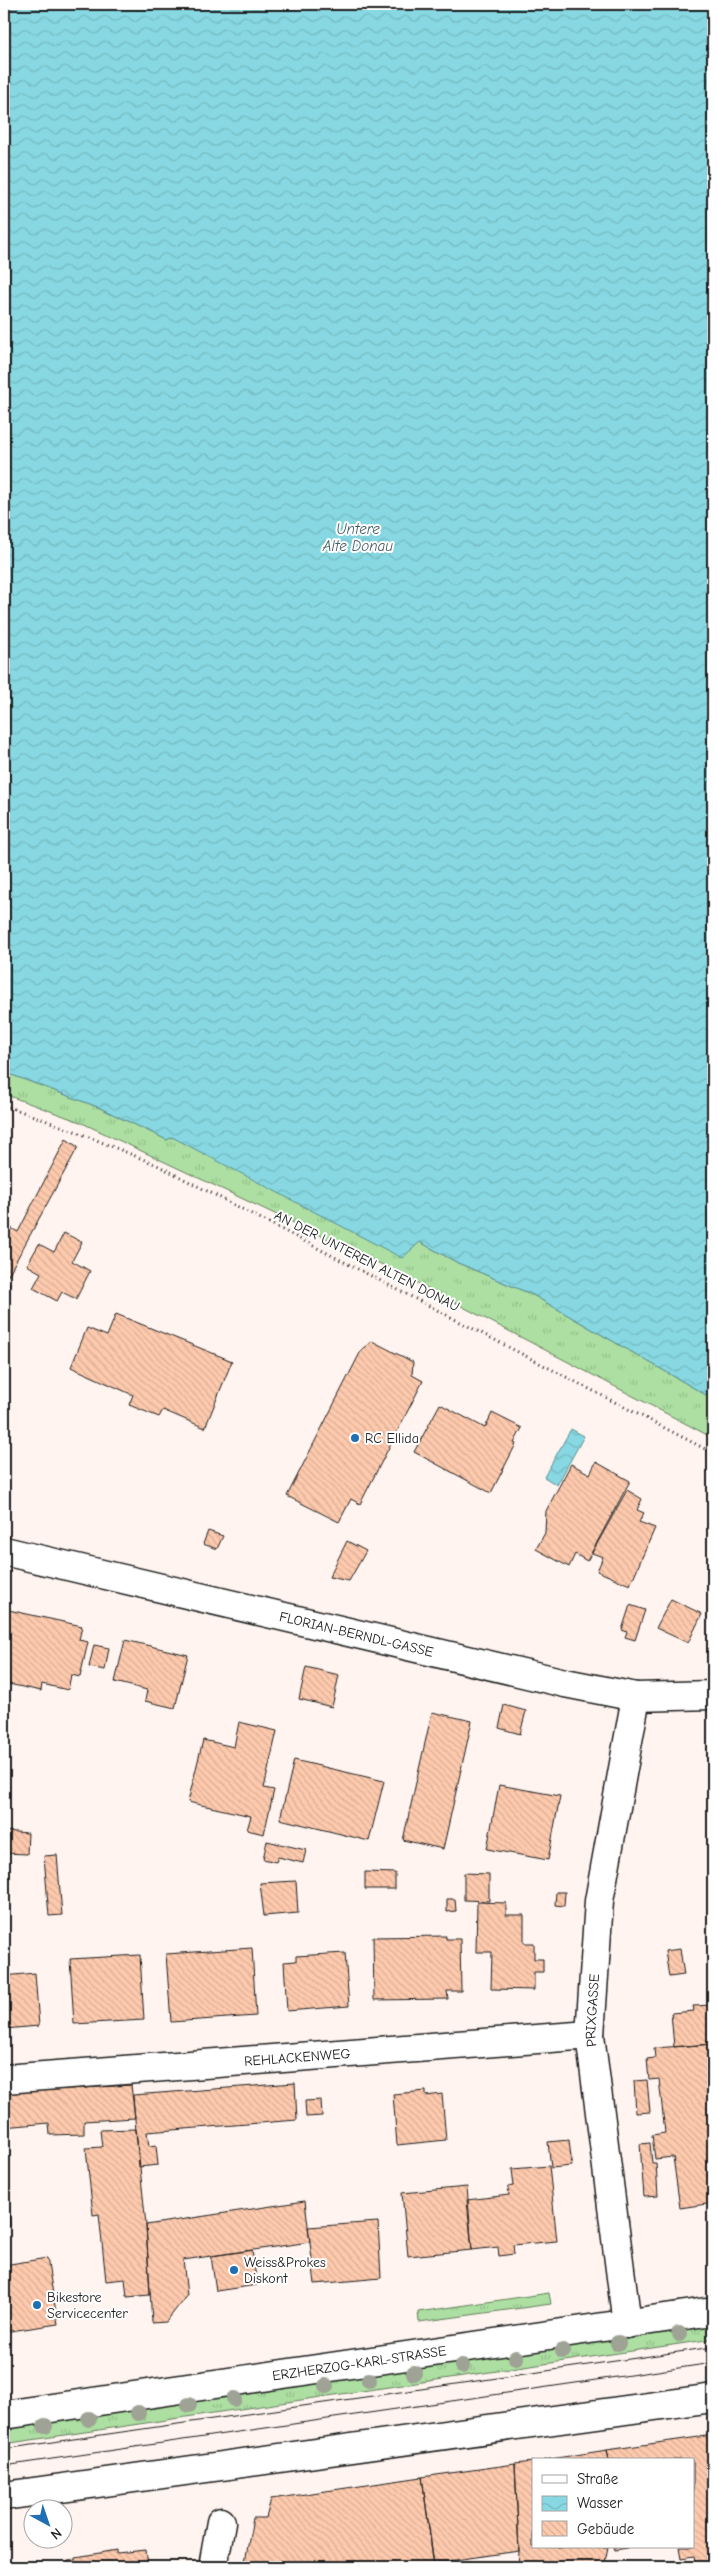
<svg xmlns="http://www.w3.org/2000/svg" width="717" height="2571" font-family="'Comic Neue',sans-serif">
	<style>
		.grass { fill: url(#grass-tufts); stroke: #647e5e }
		.water { fill: url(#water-waves); stroke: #5c8d93 }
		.building { fill: url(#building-back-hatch); stroke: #1c1c1c }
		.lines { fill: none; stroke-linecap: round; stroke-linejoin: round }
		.street-casing { stroke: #1c1c1c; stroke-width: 31 }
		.secondary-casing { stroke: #1c1c1c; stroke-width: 31 }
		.path { stroke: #1c1c1c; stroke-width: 3; stroke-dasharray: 1 4; stroke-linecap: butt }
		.street { stroke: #fff; stroke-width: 28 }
		.secondary { stroke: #fff; stroke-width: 28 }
		.tram { stroke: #1c1c1c; stroke-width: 1 }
		.tree { fill: #9ea395 }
		.poi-dot { fill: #1f6fb2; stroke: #fff; stroke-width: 2 }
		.labels { text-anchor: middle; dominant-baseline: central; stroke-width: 4; stroke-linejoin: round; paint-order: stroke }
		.street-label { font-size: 14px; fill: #1c1c1c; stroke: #fff }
		.poi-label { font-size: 14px; fill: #1c1c1c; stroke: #fff; text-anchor: start }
		.water-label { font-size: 15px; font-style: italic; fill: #415e61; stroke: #fff }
	</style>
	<defs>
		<pattern id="grass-tufts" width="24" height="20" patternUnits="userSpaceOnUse" patternTransform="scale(1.25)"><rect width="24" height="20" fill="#acdfa1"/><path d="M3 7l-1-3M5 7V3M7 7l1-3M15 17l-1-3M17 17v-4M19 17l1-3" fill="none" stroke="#93bf8a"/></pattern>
		<pattern id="water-waves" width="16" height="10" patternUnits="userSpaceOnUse" patternTransform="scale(1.25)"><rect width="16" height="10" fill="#87d8e2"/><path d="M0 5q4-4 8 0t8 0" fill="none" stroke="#74b9c1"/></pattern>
		<pattern id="building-back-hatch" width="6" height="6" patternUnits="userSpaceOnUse" patternTransform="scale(1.25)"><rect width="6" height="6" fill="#fecaae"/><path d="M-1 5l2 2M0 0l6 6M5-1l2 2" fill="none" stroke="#d9ad95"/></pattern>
	</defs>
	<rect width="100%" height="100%" fill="#fff4ef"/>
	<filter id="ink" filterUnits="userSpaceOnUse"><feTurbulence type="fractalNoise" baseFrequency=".02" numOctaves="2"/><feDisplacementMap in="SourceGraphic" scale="10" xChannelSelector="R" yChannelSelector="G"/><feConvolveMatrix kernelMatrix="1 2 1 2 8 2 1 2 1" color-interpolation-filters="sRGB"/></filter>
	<g filter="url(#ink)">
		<path class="grass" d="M4 1072 98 1107 167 1140 172 1137 420 1242 458 1263 533 1295 713 1399V1438L385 1266 80 1122 4 1094Z
			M549 2293 551 2304 419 2322 418 2312Z
			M713 2320V2339L4 2444V2423Z"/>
		<path class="water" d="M4 4H713V1399L533 1295 458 1263 420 1242 402 1258 172 1137 167 1140 98 1107 4 1072Z
			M571 1429 584 1436 557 1485 544 1477Z"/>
		<path class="building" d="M66 1139 78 1147 5 1281 10 1283 4 1296V1231L7 1226 18 1232Z
			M64 1233 82 1242 72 1261 90 1271 76 1299 62 1292 57 1301 33 1288 41 1273 27 1265 39 1244 54 1252Z
			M116 1314 232 1361 205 1428 163 1410 159 1417 129 1405 133 1395 71 1367 87 1328 107 1336Z
			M372 1341 413 1362 412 1375 423 1381 360 1504 351 1499 339 1522 287 1496 362 1349Z
			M440 1404 485 1428 492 1413 522 1428 514 1443 516 1444 491 1493 414 1452Z
			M596 1462 630 1481 587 1561 575 1554 569 1567 536 1549 545 1533 546 1511 571 1464 590 1474Z
			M627 1490 642 1499 637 1510 644 1513 639 1522 655 1528 630 1585 597 1571 603 1557 592 1553Z
			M208 1531 223 1536 217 1549 203 1544Z
			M347 1541 366 1551 349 1581 329 1577Z
			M671 1599 702 1614 688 1643 656 1628Z
			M630 1605 645 1610 635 1640 625 1637 627 1632 622 1630Z
			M4 1609 82 1626 79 1640 88 1642 80 1677 71 1675 68 1690 42 1684 41 1691 4 1683Z
			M125 1640 188 1655 175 1708 145 1701 147 1690 115 1682Z
			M94 1645 109 1648 105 1670 89 1667Z
			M306 1667 339 1675 332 1707 299 1699Z
			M504 1705 526 1711 520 1734 499 1728Z
			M432 1712 472 1721 443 1849 403 1840Z
			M239 1722 277 1731 264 1788 274 1790 264 1834 247 1830 251 1816 188 1802 203 1740 234 1747Z
			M294 1760 384 1781 369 1841 280 1819Z
			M499 1785 560 1796 548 1860 487 1849Z
			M4 1831 28 1833 27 1854 4 1853Z
			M267 1841 306 1850 303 1863 278 1857 276 1862 263 1859Z
			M57 1855 62 1915 49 1916 44 1856Z
			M365 1872 395 1873V1889H365Z
			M464 1873 489 1874V1901L464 1900Z
			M296 1881 298 1913 264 1916 260 1883Z
			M556 1892H565L564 1906 555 1905Z
			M447 1899H455L456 1911 447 1912Z
			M477 1902 506 1903V1915H524V1943H534V1959H543V1972H534V1990L491 1989 492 1952H476Z
			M446 1936V1939H460L461 1991H447L448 1999 374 2000 373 1937Z
			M252 1948 256 2016 171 2022 166 1954Z
			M680 1949 684 1975 669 1977 665 1951Z
			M345 1953 349 2006 287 2011 284 1962 296 1961V1956Z
			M140 1955 144 2020 74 2024 70 1959Z
			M35 1973 39 2026 4 2029V1976Z
			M713 2005V2044L674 2047 671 2013 694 2011 693 2006Z
			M713 2044V2203L680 2208 673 2157 655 2159 652 2135 665 2133 659 2079 649 2080 647 2059 655 2058 654 2048Z
			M647 2080 650 2112 636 2113 634 2081Z
			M295 2083 297 2120 147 2132 149 2146 156 2145 158 2165 139 2167 133 2095Z
			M131 2085 135 2118 84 2121V2134L50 2135 49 2123 4 2127V2093Z
			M426 2091V2096L442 2094 446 2140 397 2145 393 2094Z
			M321 2100 322 2116 306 2117 305 2101Z
			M136 2129 146 2225 150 2295 127 2297 125 2279 106 2281 99 2214 93 2215 86 2148 102 2147 100 2130Z
			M569 2140 572 2166 551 2168 548 2142Z
			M650 2143 652 2163H656L658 2196 644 2197 640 2144Z
			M549 2166 557 2241 513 2245 514 2254 499 2256 498 2247 472 2250 467 2200 509 2195 508 2187 514 2186 512 2169Z
			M4 2183 6 2197 8 2196 10 2226 4 2227Z
			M467 2187 472 2250 408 2256 402 2193Z
			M305 2201 310 2242 183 2260 187 2295 166 2322 152 2323 146 2225Z
			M378 2222 381 2278 315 2284 308 2227Z
			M252 2250 257 2285 216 2291 211 2256Z
			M47 2258 58 2324 4 2332V2265Z
			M713 2435V2530L707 2567H696L694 2556 681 2558 679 2547H693V2460H609L607 2450Z
			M607 2450 609 2460H544Z
			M533 2462V2547H608L604 2567H518L519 2551 515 2464Z
			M515 2464 519 2551 434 2563 422 2477Z
			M422 2477 434 2567H244L253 2518H266L271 2499Z
			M613 2547H628V2548L614 2550Z
			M117 2550V2553L146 2550 148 2567H69L68 2560 76 2559V2557Z"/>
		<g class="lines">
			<defs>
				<g id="street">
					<path id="s1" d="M4 1551 565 1683 636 1697 713 1695"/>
					<path id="s2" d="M4 2079 590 2035"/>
					<path id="s3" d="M627 2324 590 2035 599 1901 636 1697"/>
					<path d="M213 2567 221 2522"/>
				</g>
				<g id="secondary">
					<path id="s4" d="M4 2415 713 2311"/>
					<path d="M4 2496 713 2398"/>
				</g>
			</defs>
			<use href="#street" class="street-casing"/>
			<use href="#secondary" class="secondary-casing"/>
			<path class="path" d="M4 1105 77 1132 157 1165 713 1453"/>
			<use href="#street" class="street"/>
			<use href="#secondary" class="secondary"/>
			<path class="tram" d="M4 2449 713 2347
				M4 2466 713 2363"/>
		</g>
		<g class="tree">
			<circle cx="679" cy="2334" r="8"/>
			<circle cx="618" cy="2343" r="8"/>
			<circle cx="563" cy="2351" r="8"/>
			<circle cx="516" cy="2358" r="8"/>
			<circle cx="462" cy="2366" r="8"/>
			<circle cx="414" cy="2373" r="8"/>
			<circle cx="369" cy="2380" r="8"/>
			<circle cx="326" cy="2386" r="8"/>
			<circle cx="234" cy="2399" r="8"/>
			<circle cx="189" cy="2405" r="8"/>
			<circle cx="138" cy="2413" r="8"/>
			<circle cx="89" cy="2419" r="8"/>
			<circle cx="45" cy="2426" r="8"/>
		</g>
	</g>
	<g class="poi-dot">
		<circle cx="355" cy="1438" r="5"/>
		<circle cx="234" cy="2270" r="5"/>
		<circle cx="37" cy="2305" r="5"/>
	</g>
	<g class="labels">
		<g class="street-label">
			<text transform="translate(367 1261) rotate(27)">AN DER UNTEREN ALTEN DONAU</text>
			<text stroke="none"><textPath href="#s1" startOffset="362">FLORIAN-BERNDL-GASSE</textPath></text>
			<text stroke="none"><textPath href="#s3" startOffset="316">PRIXGASSE</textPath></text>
			<text stroke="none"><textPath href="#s2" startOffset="294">REHLACKENWEG</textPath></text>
			<text stroke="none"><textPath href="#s4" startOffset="359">ERZHERZOG-KARL-STRASSE</textPath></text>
		</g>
		<g class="poi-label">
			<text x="365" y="1438">RC Ellida</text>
			<text x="244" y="2262">Weiss&amp;Prokes<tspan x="244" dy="16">Diskont</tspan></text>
			<text x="47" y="2297">Bikestore<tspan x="47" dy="16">Servicecenter</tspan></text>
		</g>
		<g class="water-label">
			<text x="358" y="529">Untere<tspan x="358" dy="17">Alte Donau</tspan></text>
		</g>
	</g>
	<rect width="717" height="2571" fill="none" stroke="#fff" stroke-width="20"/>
	<rect x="10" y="10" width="697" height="2551" fill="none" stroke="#1c1c1c" stroke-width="2" filter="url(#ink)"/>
	<rect x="532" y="2458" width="162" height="90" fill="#ffffff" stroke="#a4a4a4"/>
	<rect x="542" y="2475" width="25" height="8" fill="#ffffff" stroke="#a4a4a4"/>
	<text x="577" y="2484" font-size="15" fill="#1c1c1c">Straße</text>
	<rect x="542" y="2496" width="25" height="15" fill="url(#water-waves)" stroke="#a4a4a4"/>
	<text x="577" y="2508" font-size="15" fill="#1c1c1c">Wasser</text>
	<rect x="542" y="2521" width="25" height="15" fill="url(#building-back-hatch)" stroke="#a4a4a4"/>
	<text x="577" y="2534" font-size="15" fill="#1c1c1c">Gebäude</text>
	<g transform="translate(48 2524) rotate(140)"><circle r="24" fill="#ffffff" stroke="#a4a4a4"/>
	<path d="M0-4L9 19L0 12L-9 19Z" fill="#1f6fb2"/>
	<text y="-8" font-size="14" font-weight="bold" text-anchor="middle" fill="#1c1c1c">N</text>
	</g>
</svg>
